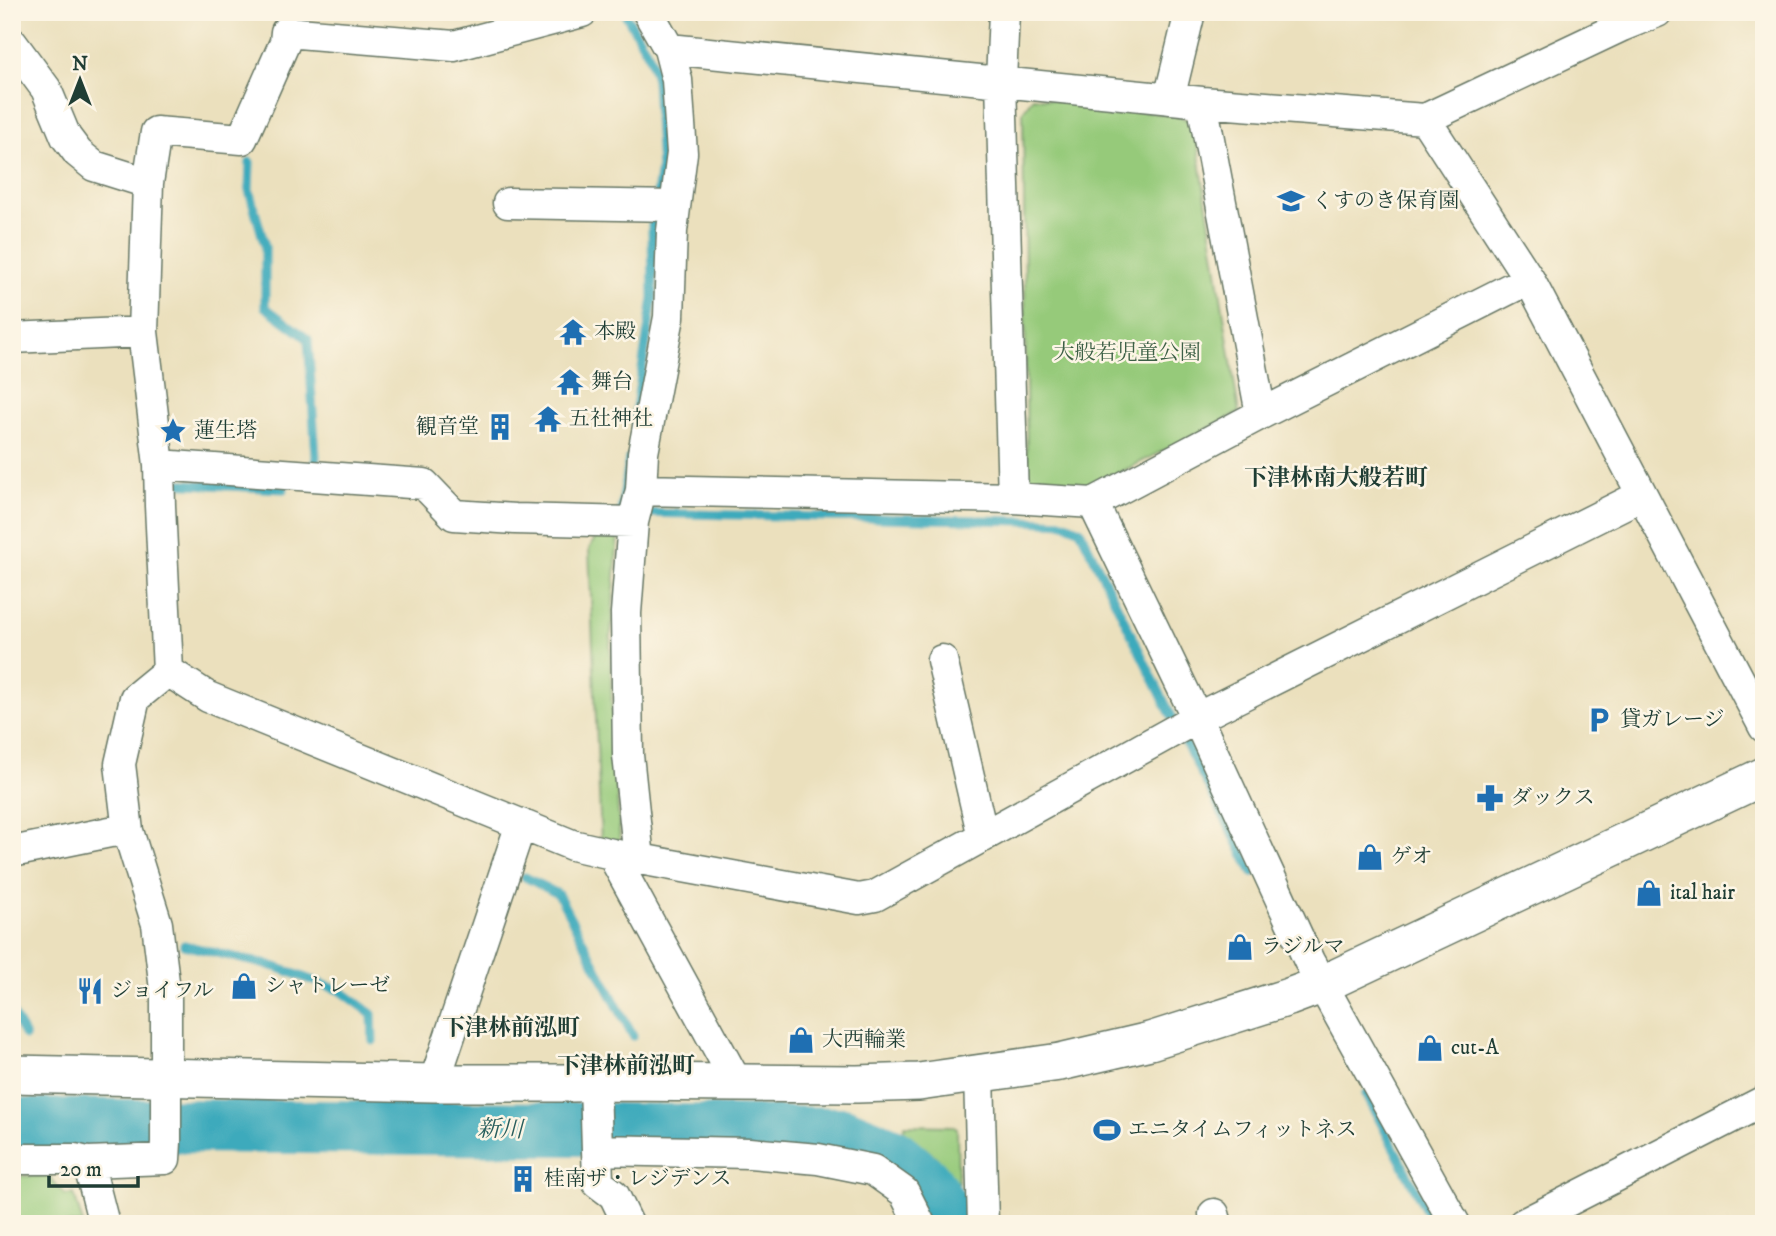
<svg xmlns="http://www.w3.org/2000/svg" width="1776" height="1236" font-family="'IM FELL DW Pica','Noto Serif JP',serif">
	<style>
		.green { fill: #96ca7a; stroke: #5a8457; stroke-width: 2 }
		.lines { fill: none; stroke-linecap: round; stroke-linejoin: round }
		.stream { stroke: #3daabc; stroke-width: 9 }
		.river { stroke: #3daabc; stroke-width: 54 }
		.minor-casing { stroke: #667664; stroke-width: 33 }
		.tertiary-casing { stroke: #667664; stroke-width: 40 }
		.minor { stroke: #fff; stroke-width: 30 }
		.tertiary { stroke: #fff; stroke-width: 37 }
		.labels { text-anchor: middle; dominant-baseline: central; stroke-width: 5; stroke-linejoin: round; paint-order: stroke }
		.poi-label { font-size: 21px; fill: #1f3d34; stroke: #fcf5e5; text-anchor: start }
		.park-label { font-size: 21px; fill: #3d6046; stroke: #fcf5e5 }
		.neighbourhood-label { font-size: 23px; font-weight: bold; fill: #1f3d34; stroke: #fcf5e5 }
		.water-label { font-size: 23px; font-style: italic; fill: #285e5d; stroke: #fcf5e5 }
	</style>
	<rect width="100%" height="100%" fill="#fcf5e5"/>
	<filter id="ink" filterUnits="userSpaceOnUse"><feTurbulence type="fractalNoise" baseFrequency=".0143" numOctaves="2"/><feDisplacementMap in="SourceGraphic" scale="14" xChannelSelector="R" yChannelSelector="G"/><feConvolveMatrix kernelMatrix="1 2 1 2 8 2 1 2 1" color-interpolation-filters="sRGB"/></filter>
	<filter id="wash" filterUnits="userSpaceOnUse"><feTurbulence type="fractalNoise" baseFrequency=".00686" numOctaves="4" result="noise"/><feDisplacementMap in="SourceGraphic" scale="28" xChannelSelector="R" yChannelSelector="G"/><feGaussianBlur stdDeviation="1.57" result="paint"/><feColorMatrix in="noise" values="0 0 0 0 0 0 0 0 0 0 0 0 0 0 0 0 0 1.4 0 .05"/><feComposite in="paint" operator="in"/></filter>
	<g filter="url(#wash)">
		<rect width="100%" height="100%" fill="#ebe0bd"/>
		<path class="green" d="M1033 97 1178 116 1194 122 1239 413 1087 489 1044 490 1027 473 1023 111Z
			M599 531 618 534 610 647 612 714 620 843 601 842 589 549Z
			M905 1125 952 1126 957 1129 958 1182H954L937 1158 903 1130Z
			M12 1176H49L65 1195 74 1194 83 1224H12Z"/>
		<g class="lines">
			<path class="stream" d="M624 12 650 57 656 79 661 168 652 226 653 298 634 421
				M250 162 249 190 265 246V307L308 339 316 456 315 466
				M170 483 284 489
				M621 513 629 459
				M640 513 1025 521 1064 523 1080 530 1168 709 1253 873
				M525 877 558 894 633 1036
				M184 945 276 967 341 991 372 1014 373 1041
				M12 1013 25 1036
				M1366 1094 1433 1224"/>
			<path class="river" d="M12 1125 574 1129 843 1134 892 1154 926 1183 949 1219V1224"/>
		</g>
	</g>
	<g filter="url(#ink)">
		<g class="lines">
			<defs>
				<path id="minor" d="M1004 12 1001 81 1013 498
					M12 43 46 89 66 137 78 153 94 166 148 183
					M669 49 1202 102 1425 119 1529 279 1764 727
					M1169 99 1190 12
					M1202 102 1261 414
					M1425 119 1622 26 1657 12
					M508 203 675 206
					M12 338 143 332
					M159 465 424 484 454 515 515 519 633 522
					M641 490 1013 498 1093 503 1261 414 1529 279
					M1093 503 1197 718 1309 961 1455 1224
					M942 660 983 837
					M168 671 208 697 572 845 612 854 859 899 875 896 1197 718 1642 495
					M168 671 160 506 159 465 143 332 148 183 156 132 242 139 285 42 286 32 454 46 582 12
					M12 852 110 832 128 831
					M612 854 737 1083
					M639 859 628 755 626 613 633 522 641 490 643 453 669 317 672 231 682 153 677 80 669 49 648 12
					M979 1074 983 1224
					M434 1083 521 824
					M595 1083 598 1183 614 1195 628 1224
					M597 1150 750 1153 818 1159 873 1170 904 1192 920 1224
					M12 1159H75L88 1162 165 1159 166 1142V998L157 924 128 831 120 764 135 698 168 671
					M88 1162 104 1224
					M1214 1214 1217 1224
					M1523 1224 1764 1101"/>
				<path id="tertiary" d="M12 1074 434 1083H572L615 1082 857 1084 919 1082 1060 1062 1150 1041 1289 997 1321 985 1764 776"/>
			</defs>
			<use href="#minor" class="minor-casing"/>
			<use href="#tertiary" class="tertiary-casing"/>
			<use href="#minor" class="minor"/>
			<use href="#tertiary" class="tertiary"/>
		</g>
	</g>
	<defs>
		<symbol id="school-bare" viewBox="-9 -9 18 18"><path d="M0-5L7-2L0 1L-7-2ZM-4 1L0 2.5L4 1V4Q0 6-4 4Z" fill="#1f6fb2" stroke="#fcf5e5" stroke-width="2.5" paint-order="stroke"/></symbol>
		<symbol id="temple-bare" viewBox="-9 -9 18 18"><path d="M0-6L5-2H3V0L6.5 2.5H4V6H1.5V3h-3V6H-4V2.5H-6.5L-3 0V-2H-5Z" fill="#1f6fb2" stroke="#fcf5e5" stroke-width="2.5" paint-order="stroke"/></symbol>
		<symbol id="building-bare" viewBox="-9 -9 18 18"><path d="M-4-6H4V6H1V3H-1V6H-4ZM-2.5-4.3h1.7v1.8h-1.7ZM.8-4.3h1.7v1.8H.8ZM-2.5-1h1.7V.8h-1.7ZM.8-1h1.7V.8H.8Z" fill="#1f6fb2" stroke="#fcf5e5" stroke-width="2.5" paint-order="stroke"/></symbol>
		<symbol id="sight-bare" viewBox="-9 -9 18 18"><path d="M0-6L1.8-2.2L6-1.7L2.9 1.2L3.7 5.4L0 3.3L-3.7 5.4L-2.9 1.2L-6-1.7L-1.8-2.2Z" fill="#1f6fb2" stroke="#fcf5e5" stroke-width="2.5" paint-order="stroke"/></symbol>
		<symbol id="parking-bare" viewBox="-9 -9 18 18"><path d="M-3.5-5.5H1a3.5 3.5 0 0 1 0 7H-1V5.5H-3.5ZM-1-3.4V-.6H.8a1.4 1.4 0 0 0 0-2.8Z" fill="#1f6fb2" stroke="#fcf5e5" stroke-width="2.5" paint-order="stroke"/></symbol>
		<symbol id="pharmacy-bare" viewBox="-9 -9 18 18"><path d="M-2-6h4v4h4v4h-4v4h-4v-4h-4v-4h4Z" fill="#1f6fb2" stroke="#fcf5e5" stroke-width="2.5" paint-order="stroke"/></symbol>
		<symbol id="shop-bare" viewBox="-9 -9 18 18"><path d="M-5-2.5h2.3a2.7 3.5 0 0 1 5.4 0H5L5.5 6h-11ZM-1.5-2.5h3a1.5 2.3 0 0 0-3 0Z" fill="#1f6fb2" stroke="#fcf5e5" stroke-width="2.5" paint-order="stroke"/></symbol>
		<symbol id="restaurant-bare" viewBox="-9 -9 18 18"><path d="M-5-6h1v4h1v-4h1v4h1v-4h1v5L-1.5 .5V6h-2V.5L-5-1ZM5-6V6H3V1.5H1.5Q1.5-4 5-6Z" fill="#1f6fb2" stroke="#fcf5e5" stroke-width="2.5" paint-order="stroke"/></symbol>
		<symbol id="stadium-bare" viewBox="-9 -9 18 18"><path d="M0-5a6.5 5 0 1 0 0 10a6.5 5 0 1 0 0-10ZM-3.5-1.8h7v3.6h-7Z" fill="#1f6fb2" stroke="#fcf5e5" stroke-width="2.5" paint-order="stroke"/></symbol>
	</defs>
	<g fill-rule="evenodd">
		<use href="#school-bare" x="1272" y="182" width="38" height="38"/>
		<use href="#temple-bare" x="554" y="313" width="38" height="38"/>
		<use href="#temple-bare" x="551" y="363" width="38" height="38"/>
		<use href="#temple-bare" x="529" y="400" width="38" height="38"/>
		<use href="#building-bare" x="481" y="408" width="38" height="38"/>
		<use href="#sight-bare" x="154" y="412" width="38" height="38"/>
		<use href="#parking-bare" x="1580" y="701" width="38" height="38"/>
		<use href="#pharmacy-bare" x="1471" y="779" width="38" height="38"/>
		<use href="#shop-bare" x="1351" y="838" width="38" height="38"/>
		<use href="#shop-bare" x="1630" y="874" width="38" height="38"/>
		<use href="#shop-bare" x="1221" y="928" width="38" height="38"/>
		<use href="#shop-bare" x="225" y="967" width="38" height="38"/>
		<use href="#restaurant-bare" x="71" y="972" width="38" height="38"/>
		<use href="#shop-bare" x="782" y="1021" width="38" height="38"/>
		<use href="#shop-bare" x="1411" y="1029" width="38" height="38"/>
		<use href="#stadium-bare" x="1088" y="1111" width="38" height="38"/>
		<use href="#building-bare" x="504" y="1160" width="38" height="38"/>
	</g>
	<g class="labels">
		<g class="poi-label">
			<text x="1312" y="201">くすのき保育園</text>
			<text x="594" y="332">本殿</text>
			<text x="591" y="382">舞台</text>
			<text x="569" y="419">五社神社</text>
			<text x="479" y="427" text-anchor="end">観音堂</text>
			<text x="194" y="431">蓮生塔</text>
			<text x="1620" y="720">貸ガレージ</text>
			<text x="1511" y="798">ダックス</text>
			<text x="1391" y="857">ゲオ</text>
			<text x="1670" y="893">ital hair</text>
			<text x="1261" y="947">ラジルマ</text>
			<text x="265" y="986">シャトレーゼ</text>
			<text x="111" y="991">ジョイフル</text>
			<text x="822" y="1040">大西輪業</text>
			<text x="1451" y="1048">cut-A</text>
			<text x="1128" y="1130">エニタイムフィットネス</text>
			<text x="544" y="1179">桂南ザ・レジデンス</text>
		</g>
		<g class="park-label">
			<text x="1127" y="353">大般若児童公園</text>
		</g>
		<g class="neighbourhood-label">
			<text x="1336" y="478">下津林南大般若町</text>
			<text x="511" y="1028">下津林前泓町</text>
			<text x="626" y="1066">下津林前泓町</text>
		</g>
		<g class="water-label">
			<text transform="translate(500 1130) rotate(1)">新川</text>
		</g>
	</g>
	<rect width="1776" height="1236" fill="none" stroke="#fcf5e5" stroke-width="42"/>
	<g transform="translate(80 80)" stroke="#fcf5e5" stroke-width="5" paint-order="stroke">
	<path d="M0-5L12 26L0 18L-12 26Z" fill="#1f3d34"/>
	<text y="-10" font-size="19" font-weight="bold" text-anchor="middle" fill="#1f3d34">N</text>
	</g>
	<path d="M49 1176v10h89v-10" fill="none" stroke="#1f3d34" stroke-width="3.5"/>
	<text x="60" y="1176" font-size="21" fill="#1f3d34" stroke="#fcf5e5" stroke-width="5" paint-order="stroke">20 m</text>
</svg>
